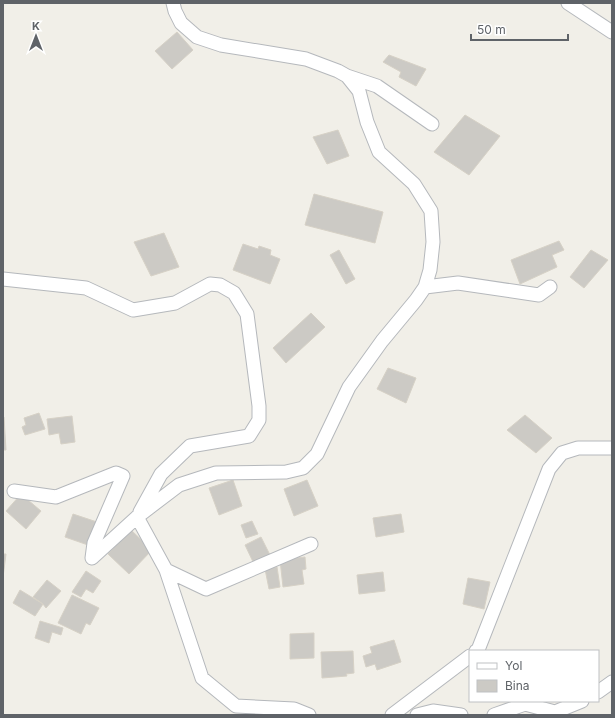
<svg xmlns="http://www.w3.org/2000/svg" width="615" height="718" font-family="Inter,sans-serif">
	<style>
		.building { fill: #cccac5; stroke: #d6d1c6 }
		.lines { fill: none; stroke-linecap: round; stroke-linejoin: round }
		.street-casing { stroke: #b5b8bc; stroke-width: 15 }
		.street { stroke: #fff; stroke-width: 13 }
	</style>
	<rect width="100%" height="100%" fill="#f1efe8"/>
	<path class="building" d="M177 32 193 50 172 69 155 51Z
		M389 55 426 69 416 86 399 77 401 72 383 62Z
		M465 115 500 136 469 175 434 152Z
		M338 130 349 156 327 164 313 137Z
		M314 194 383 212 375 243 305 225Z
		M164 233 179 267 151 276 134 242Z
		M559 241 564 250 552 255 557 267 520 284 511 260Z
		M243 244 258 249 259 246 271 250 270 255 280 259 270 284 233 270Z
		M339 250 355 279 346 284 330 255Z
		M591 250 608 260 584 288 570 277Z
		M311 313 325 327 286 363 273 348Z
		M388 368 416 378 406 403 377 389Z
		M39 413 45 429 25 435 22 427 26 425 24 418Z
		M525 415 552 438 536 453 507 430Z
		M72 416 75 442 61 444 59 433 49 435 47 419Z
		M3 417H4L6 450H3Z
		M233 480 242 506 219 515 209 488Z
		M307 480 318 506 294 516 284 489Z
		M21 494 41 511 26 529 6 511Z
		M73 514 97 522 88 545 65 537Z
		M401 514 404 532 376 537 373 518Z
		M252 521 258 534 246 538 241 525Z
		M131 530 152 550 129 574 108 554Z
		M261 537 271 557 255 566 245 545Z
		M3 554H6L3 577Z
		M305 557 306 569 302 570 304 584 283 587 280 560Z
		M277 567 280 587 269 589 265 569Z
		M86 571 101 581 93 593 86 589 81 597 72 592Z
		M383 572 385 591 359 594 357 575Z
		M468 578 490 582 484 609 463 604Z
		M47 580 61 591 46 608 43 604 33 597Z
		M20 590 43 604 35 616 13 603Z
		M72 595 99 608 90 625 86 623 81 634 58 623Z
		M40 621 63 628 61 635 52 632 49 643 35 638Z
		M314 633V658L290 659V634Z
		M394 640 401 662 377 670 375 664 366 667 363 656 372 653 370 647Z
		M353 651 354 673 346 674 347 676 322 678 321 652Z"/>
	<g class="lines">
		<defs>
			<path id="street" d="M568 3 612 32
				M347 76 377 86 432 124
				M3 279 86 288 133 310 175 303 210 284 220 285 234 293 247 314 259 406V420L249 436 190 446 161 474 140 512
				M425 287 458 283 539 295 550 287
				M14 491 56 497 116 473 123 476 94 543 92 558 137 517 179 485 216 473 286 472 303 468 317 454 349 387 382 341 416 300 425 287 430 270 433 242 431 211 414 184 379 152 367 122 359 91 347 76 338 71 306 59 221 45 197 37 181 23 175 11 173 3
				M137 517 166 570 202 678 236 706 294 709 309 715
				M166 570 206 589 311 544
				M476 651 478 650 549 469 562 453 578 448H612
				M598 692 612 682
				M392 715 470 656
				M417 715 433 711 461 715
				M494 715 525 704 555 712 582 701"/>
		</defs>
		<use href="#street" class="street-casing"/>
		<use href="#street" class="street"/>
	</g>
	<rect width="615" height="718" fill="none" stroke="#5f6368" stroke-width="8"/>
	<rect x="469" y="650" width="130" height="52" fill="#ffffff" stroke="#bfc1c3"/>
	<rect x="477" y="663" width="20" height="6" fill="#ffffff" stroke="#bfc1c3"/>
	<text x="505" y="670" font-size="12" fill="#5f6368">Yol</text>
	<rect x="477" y="680" width="20" height="12" fill="#cccac5" stroke="#bfc1c3"/>
	<text x="505" y="690" font-size="12" fill="#5f6368">Bina</text>
	<g transform="translate(36 36)" stroke="#ffffff" stroke-width="3" paint-order="stroke">
	<path d="M0-3L7 15L0 10L-7 15Z" fill="#5f6368"/>
	<text y="-6" font-size="11" font-weight="bold" text-anchor="middle" fill="#5f6368">K</text>
	</g>
	<path d="M471 34v6h97v-6" fill="none" stroke="#5f6368" stroke-width="2"/>
	<text x="477" y="34" font-size="12" fill="#5f6368" stroke="#ffffff" stroke-width="3" paint-order="stroke">50 m</text>
</svg>
